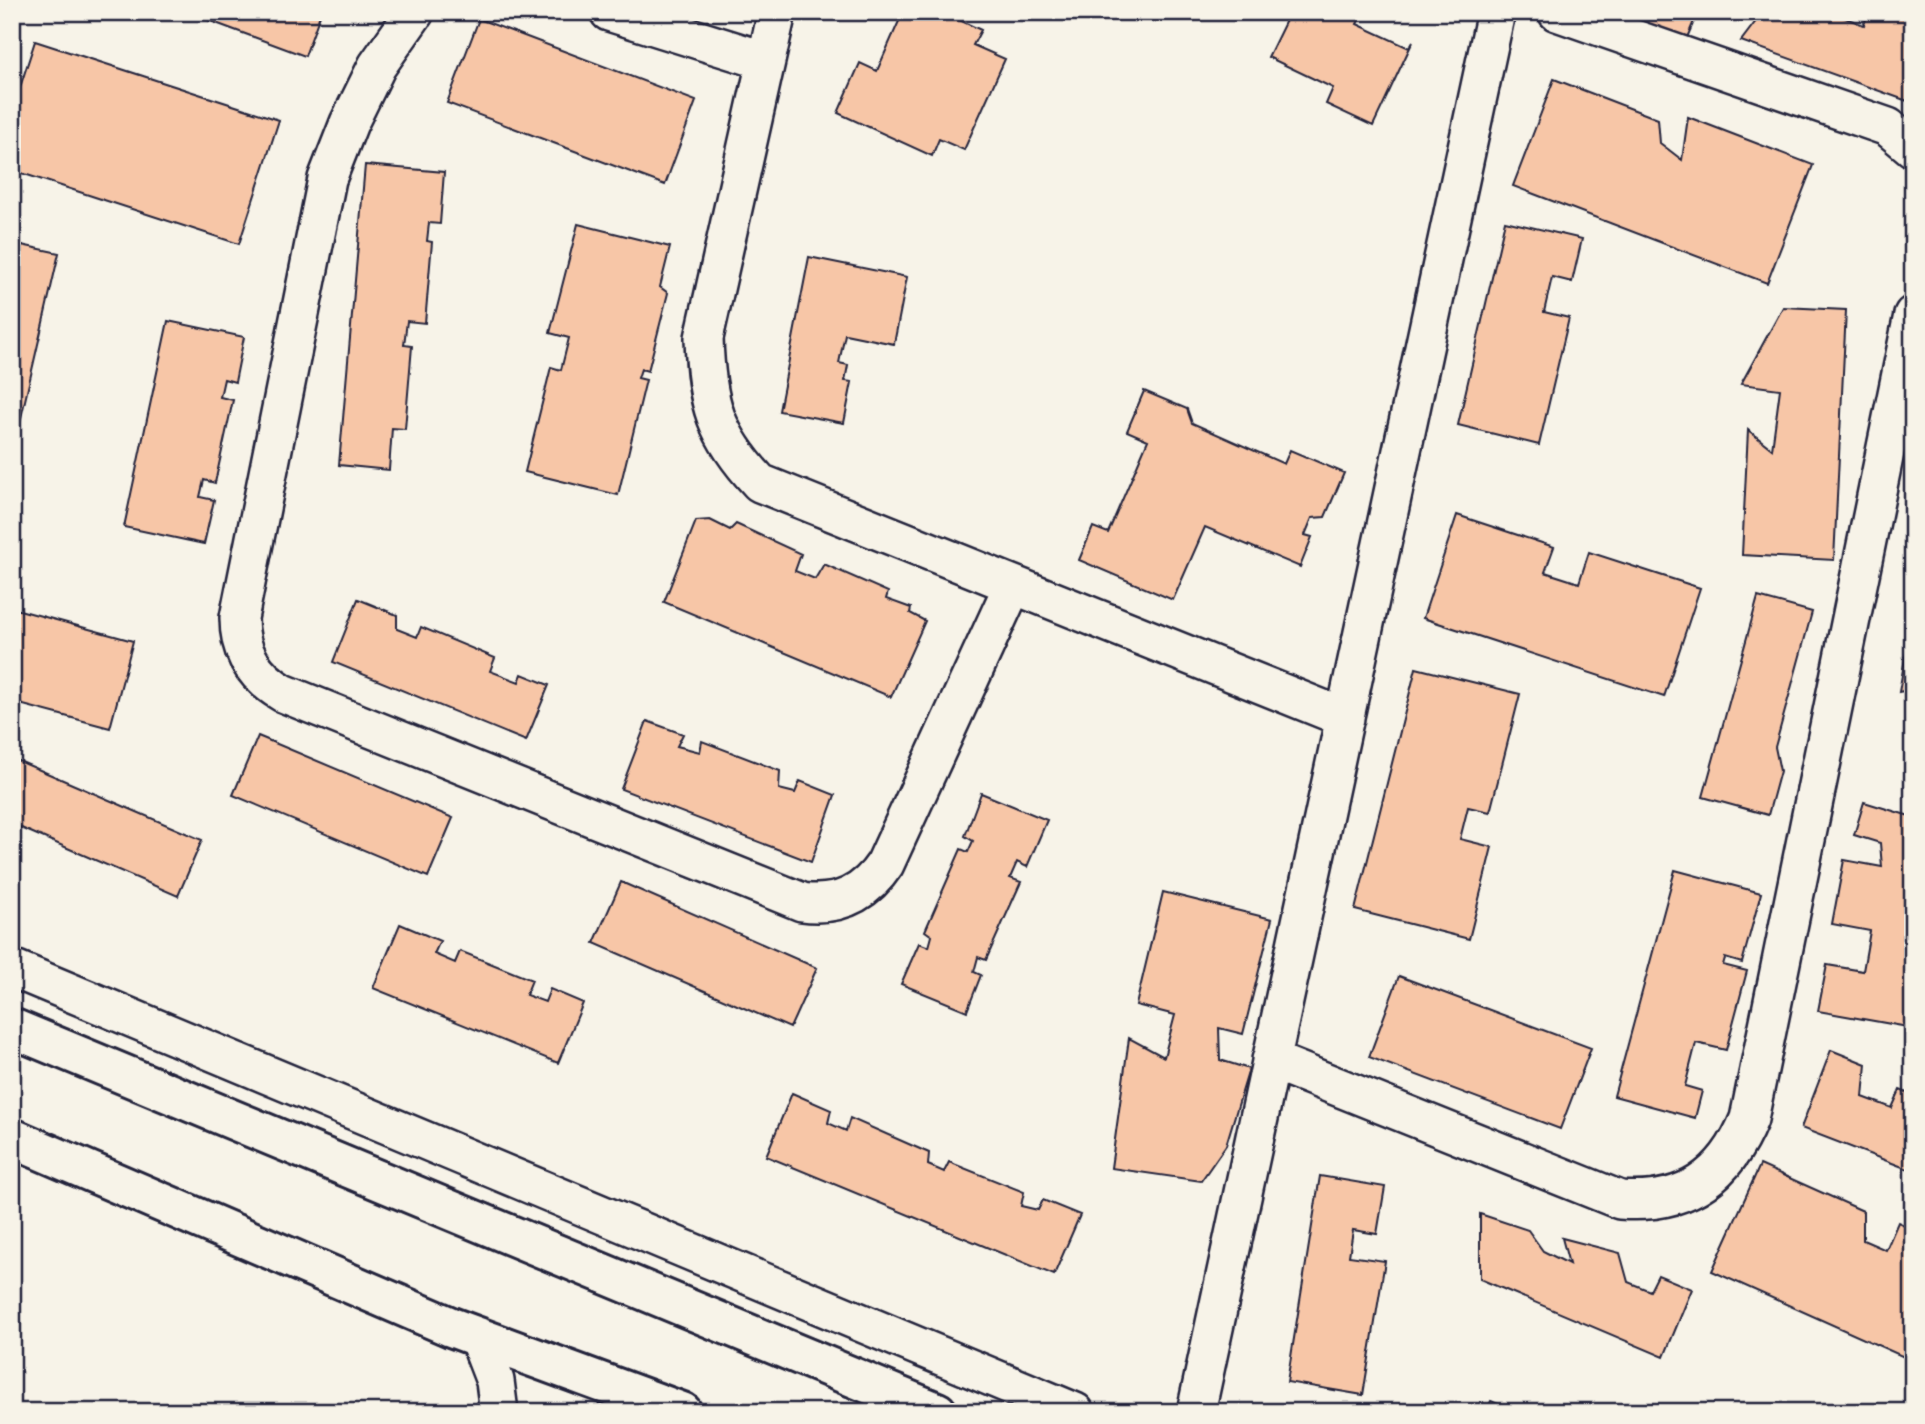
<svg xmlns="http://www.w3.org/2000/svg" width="1925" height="1424" font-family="Itim,sans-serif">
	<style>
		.building { fill: #f7c6a7; stroke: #22223b; stroke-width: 2 }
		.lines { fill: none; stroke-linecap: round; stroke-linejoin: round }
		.minor-casing { stroke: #22223b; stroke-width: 42 }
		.tertiary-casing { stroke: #22223b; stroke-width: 44 }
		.minor { stroke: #f7f3e8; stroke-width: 37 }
		.tertiary { stroke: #f7f3e8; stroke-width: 38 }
	</style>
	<rect width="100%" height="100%" fill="#f7f3e8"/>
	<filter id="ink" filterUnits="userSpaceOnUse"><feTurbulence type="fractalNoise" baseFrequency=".0143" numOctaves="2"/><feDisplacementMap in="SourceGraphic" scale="14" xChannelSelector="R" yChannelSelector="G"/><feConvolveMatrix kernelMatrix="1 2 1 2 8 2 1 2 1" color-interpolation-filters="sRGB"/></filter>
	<g filter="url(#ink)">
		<path class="building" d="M186 12H321L305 56Z
			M903 12H911L922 17 925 12H942L981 30 973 45 1005 59 964 150 939 139 932 156 838 113 860 63 877 71Z
			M1290 12H1363L1357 24 1409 48 1413 41 1373 126 1326 104 1333 88 1268 57Z
			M1607 12H1698L1683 47Z
			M1763 12H1829L1864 25 1868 12 1913 14V103L1741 41Z
			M479 19 696 101 665 185 447 103Z
			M35 41 279 120 239 244 12 170V112Z
			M1554 79 1658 119 1660 143 1682 160 1688 117 1813 165 1767 283 1513 186Z
			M365 165 444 172 440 224 429 223 427 241 432 242 425 323 407 321 404 345 412 346 405 429 392 428 389 470 339 465Z
			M1505 221 1582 239 1572 282 1552 277 1544 312 1569 318 1539 445 1458 425Z
			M578 224 670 247 660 287 668 293 648 371 641 369 638 378 646 380 618 495 525 472 551 367 561 370 569 338 550 333Z
			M12 243 59 253 12 457Z
			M809 257 907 277 894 344 845 334 839 363 848 365 845 381 852 382 844 423 779 411Z
			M1783 307 1846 310 1834 560 1742 555 1748 430 1772 449 1780 389 1741 384Z
			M168 321 244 337 235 382 224 379 220 397 233 400 215 483 204 480 200 497 214 500 204 544 124 527Z
			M1144 391 1187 409 1192 423 1284 464 1290 450 1344 473 1325 517 1312 518 1305 535 1312 537 1300 567 1205 527 1173 600 1079 560 1093 527 1108 533 1148 440 1127 431Z
			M1457 515 1554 547 1545 572 1579 583 1589 552 1700 588 1664 697 1423 618Z
			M710 520 730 530 736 524 801 554 795 571 815 579 824 564 888 592 886 599 911 608 910 613 925 621 891 697 664 602 696 521Z
			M1758 597 1812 612 1775 747 1780 771 1768 815 1703 797Z
			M358 599 397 615V629L417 637 421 627 495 658 490 671 519 682 522 674 549 685 526 741 333 662Z
			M12 608 133 641 110 728 12 702Z
			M1912 619 1913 689 1899 692Z
			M1416 668 1520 694 1490 812 1468 807 1460 839 1492 847 1469 939 1355 910Z
			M647 721 683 734 677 746 700 752 702 741 780 771 779 789 795 793 800 781 835 795 811 862 621 789Z
			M258 736 453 818 428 877 233 795Z
			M12 758 202 840 178 896 12 824Z
			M981 793 1047 820 1027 867 1017 862 1010 878 1021 882 986 960 978 957 974 972 981 975 967 1011 901 984 919 943 929 947 932 936 925 931 961 849 968 852 973 841 965 836Z
			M1864 802 1913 817V873L1910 876H1913V1002L1908 1027 1818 1011 1827 965 1863 971 1870 931 1832 924 1844 860 1882 867 1880 843 1854 835Z
			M1675 870 1761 893 1742 963 1725 958 1723 965 1747 971 1726 1050 1696 1043 1685 1086 1702 1091 1695 1118 1614 1096Z
			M621 882 817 968 790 1028 594 943Z
			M1163 892 1272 919 1243 1034 1219 1028 1220 1060 1249 1069 1226 1145 1201 1181 1111 1168 1129 1038 1164 1057 1175 1015 1136 1005Z
			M400 924 440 941 434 954 455 963 460 951 532 980 526 995 545 1002 550 989 583 1003 558 1063 373 988Z
			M1399 976 1591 1048 1560 1129 1369 1057Z
			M1831 1050 1866 1064 1863 1097 1892 1108 1900 1090 1913 1095V1171L1801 1128Z
			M792 1093 831 1110 828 1123 846 1131 850 1118 929 1153 928 1165 944 1172 949 1162 1024 1192 1021 1206 1038 1210 1043 1200 1080 1215 1054 1275 766 1156Z
			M1760 1165 1863 1211V1240L1886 1250 1898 1222 1913 1229V1361L1712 1271Z
			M1320 1176 1385 1187 1377 1234 1353 1230 1349 1256 1385 1261 1363 1395 1287 1382Z
			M1480 1214 1528 1230 1543 1251 1569 1264 1562 1238 1620 1253 1628 1282 1650 1291 1658 1275 1692 1289 1664 1357 1480 1279Z
			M1491 1401 1516 1412H1486Z"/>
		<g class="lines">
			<defs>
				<path id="minor" d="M415 12 377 66 349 123 327 179 239 618C239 652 254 676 283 693L802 902C839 907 865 894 885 864L1013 585
					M609 12 766 61
					M777 12 704 338C706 403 715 435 760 483L1345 718
					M1557 12 1888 127 1913 148
					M12 968 1075 1412
					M1271 1060 1620 1200C1684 1205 1725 1178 1749 1119L1913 315
					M478 1337 495 1381 499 1412
					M1196 1412 1496 12"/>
				<path id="tertiary" d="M12 1028 937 1412
					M12 1138 451 1327 682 1412"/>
			</defs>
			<use href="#minor" class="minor-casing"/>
			<use href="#tertiary" class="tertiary-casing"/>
			<use href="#minor" class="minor"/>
			<use href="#tertiary" class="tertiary"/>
		</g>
	</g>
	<rect width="1925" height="1424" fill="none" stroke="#f7f3e8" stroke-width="42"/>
	<rect x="21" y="21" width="1883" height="1382" fill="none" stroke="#22223b" stroke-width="2.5" filter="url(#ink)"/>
</svg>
